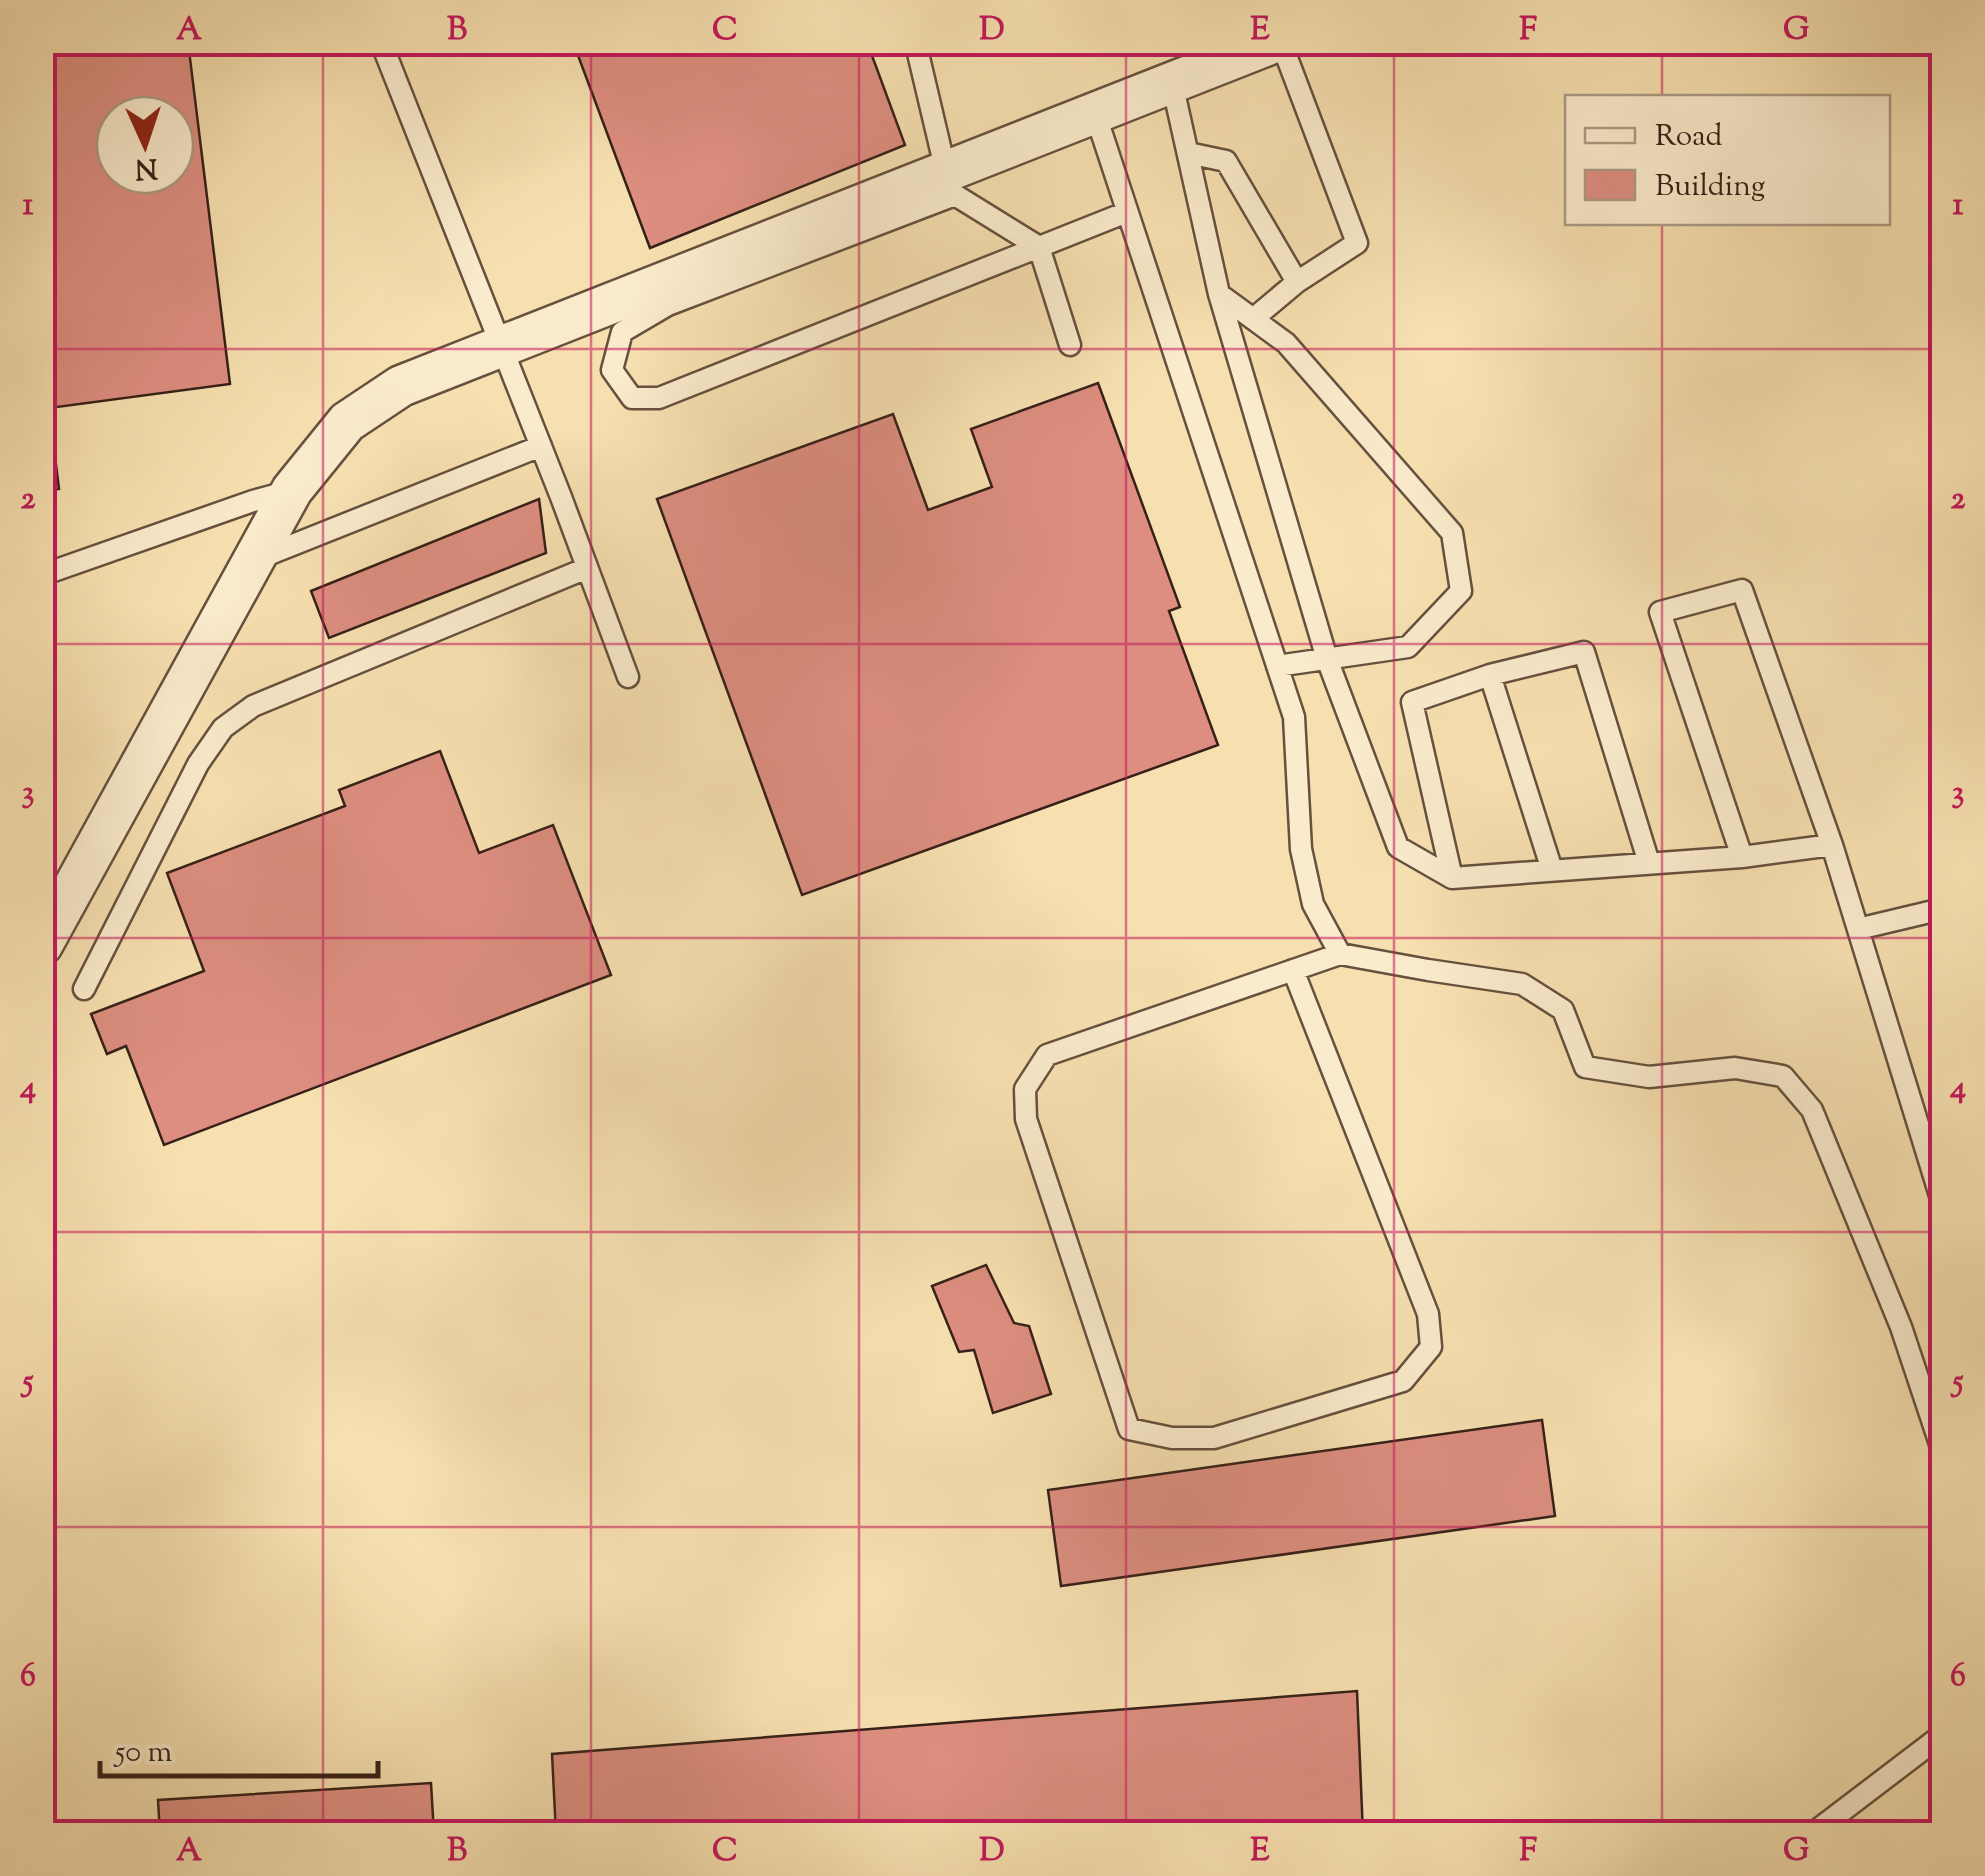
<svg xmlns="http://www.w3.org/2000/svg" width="1985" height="1876" font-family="'Sorts Mill Goudy',serif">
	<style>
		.building { fill: #dd8e80; stroke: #362018; stroke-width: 2.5; fill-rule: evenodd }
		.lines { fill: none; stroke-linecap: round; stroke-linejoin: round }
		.service-casing { stroke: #66503e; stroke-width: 25 }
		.minor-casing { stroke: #66503e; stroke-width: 45 }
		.service { stroke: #faebcc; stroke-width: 20 }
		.minor { stroke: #faebcc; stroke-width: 40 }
		.grid { fill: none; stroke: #c2185b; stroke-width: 2.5; stroke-opacity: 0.55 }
		.neatline { fill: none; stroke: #c2185b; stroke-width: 4 }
		.grid-label { font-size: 32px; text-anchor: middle; font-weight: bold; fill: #c2185b }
	</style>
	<rect width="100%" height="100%" fill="#f7e0b0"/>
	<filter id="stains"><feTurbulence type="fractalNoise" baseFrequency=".002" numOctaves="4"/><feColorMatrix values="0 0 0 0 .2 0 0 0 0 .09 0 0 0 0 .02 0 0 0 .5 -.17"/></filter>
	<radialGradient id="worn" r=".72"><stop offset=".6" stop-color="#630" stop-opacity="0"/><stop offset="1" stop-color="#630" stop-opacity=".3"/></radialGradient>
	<path class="building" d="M42 42H188L230 384 49 408 59 489 42 491ZM115 115H175V175H115Z
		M573 42H867L905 145 650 248Z
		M1098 383 1180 607 1169 611 1218 745 802 895 657 499 893 414 928 510 992 487 971 429Z
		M539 499 546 553 329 638 311 591Z
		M440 751 479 853 553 825 611 975 164 1145 126 1046 107 1054 91 1014 204 971 167 873 345 806 339 790Z
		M986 1265 1014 1323 1029 1326 1051 1394 993 1413 974 1350 959 1352 932 1286Z
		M1542 1420 1555 1516 1061 1586 1048 1490Z
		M1357 1691 1363 1834H556L552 1754Z
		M431 1783 434 1834H160L158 1800Z"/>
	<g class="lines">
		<defs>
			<path id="service" d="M381 42 561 497 628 677
				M918 42 917 49 946 172
				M1172 83 1219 294 1286 343 1452 533 1461 591 1408 647 1277 666
				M1095 113 1294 717 1301 849 1313 904 1340 954 1428 970 1522 984 1563 1010 1585 1067 1649 1077 1735 1068 1783 1076 1812 1110 1901 1327 1940 1444H1942
				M1188 153 1226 161 1297 282
				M955 195 1039 247 659 398H632L612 370 622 332 668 305Z
				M1219 294 1327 659 1398 847 1452 878 1742 857 1832 845 1742 590 1660 612 1742 857
				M1253 319 1297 282 1357 243 1281 42
				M1070 345 1039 247 1127 212
				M260 558 541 446
				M42 575 253 501 290 491
				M1832 845 1942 1202
				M1552 870 1490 675 1584 652 1649 863
				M1452 878 1412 702 1490 675
				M1858 929 1942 909
				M1293 970 1428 1314 1431 1347 1403 1381 1214 1438H1172L1129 1429 1026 1119 1025 1089 1047 1055 1340 954
				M84 989 198 764 223 728 253 706 587 568
				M1812 1834 1942 1735"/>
			<path id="minor" d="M42 945 292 490 347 422 401 386 1275 42"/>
		</defs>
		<use href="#service" class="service-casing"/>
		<use href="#minor" class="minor-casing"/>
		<use href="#service" class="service"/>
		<use href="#minor" class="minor"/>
	</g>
	<path class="grid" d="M323 42V1834M591 42V1834M859 42V1834M1126 42V1834M1394 42V1834M1662 42V98M1662 222V1834M42 349H1942M42 644H1942M42 938H1942M42 1232H1942M42 1527H1942"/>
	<rect width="1985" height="1876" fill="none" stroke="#f7e0b0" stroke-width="110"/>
	<rect x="1565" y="95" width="325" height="130" fill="#faebcc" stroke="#ac9a84" stroke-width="2.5"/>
	<rect x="1585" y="128" width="50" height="15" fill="#faebcc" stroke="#ac9a84" stroke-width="2.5"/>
	<text x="1655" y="145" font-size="30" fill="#362018">Road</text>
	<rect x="1585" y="170" width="50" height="30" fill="#dd8e80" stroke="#ac9a84" stroke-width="2.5"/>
	<text x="1655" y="195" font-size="30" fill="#362018">Building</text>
	<g transform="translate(145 145) rotate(177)"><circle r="48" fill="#faebcc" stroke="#ac9a84" stroke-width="2.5"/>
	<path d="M0-8L18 38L0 25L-18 38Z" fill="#8f2418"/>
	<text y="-15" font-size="28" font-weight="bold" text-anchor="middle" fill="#362018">N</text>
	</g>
	<path d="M100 1761v15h278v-15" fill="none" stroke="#362018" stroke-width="5"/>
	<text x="115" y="1761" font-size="30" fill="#362018" stroke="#faebcc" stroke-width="8" paint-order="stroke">50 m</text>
	<rect x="55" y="55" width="1875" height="1766" class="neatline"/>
	<g class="grid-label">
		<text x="189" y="39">A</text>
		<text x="457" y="39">B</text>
		<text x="725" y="39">C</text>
		<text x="992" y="39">D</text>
		<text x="1260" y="39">E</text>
		<text x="1528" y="39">F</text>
		<text x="1796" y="39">G</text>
		<text x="28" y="214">1</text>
		<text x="1958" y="214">1</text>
		<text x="28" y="508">2</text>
		<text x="1958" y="508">2</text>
		<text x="28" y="802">3</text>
		<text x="1958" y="802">3</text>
		<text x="28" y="1097">4</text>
		<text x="1958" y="1097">4</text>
		<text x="28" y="1391">5</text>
		<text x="1958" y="1391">5</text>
		<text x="28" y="1685">6</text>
		<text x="1958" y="1685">6</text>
		<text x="189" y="1860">A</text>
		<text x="457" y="1860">B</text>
		<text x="725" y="1860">C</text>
		<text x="992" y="1860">D</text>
		<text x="1260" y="1860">E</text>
		<text x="1528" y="1860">F</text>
		<text x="1796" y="1860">G</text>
	</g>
	<rect width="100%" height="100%" filter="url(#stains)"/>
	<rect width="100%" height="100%" fill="url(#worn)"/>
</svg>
